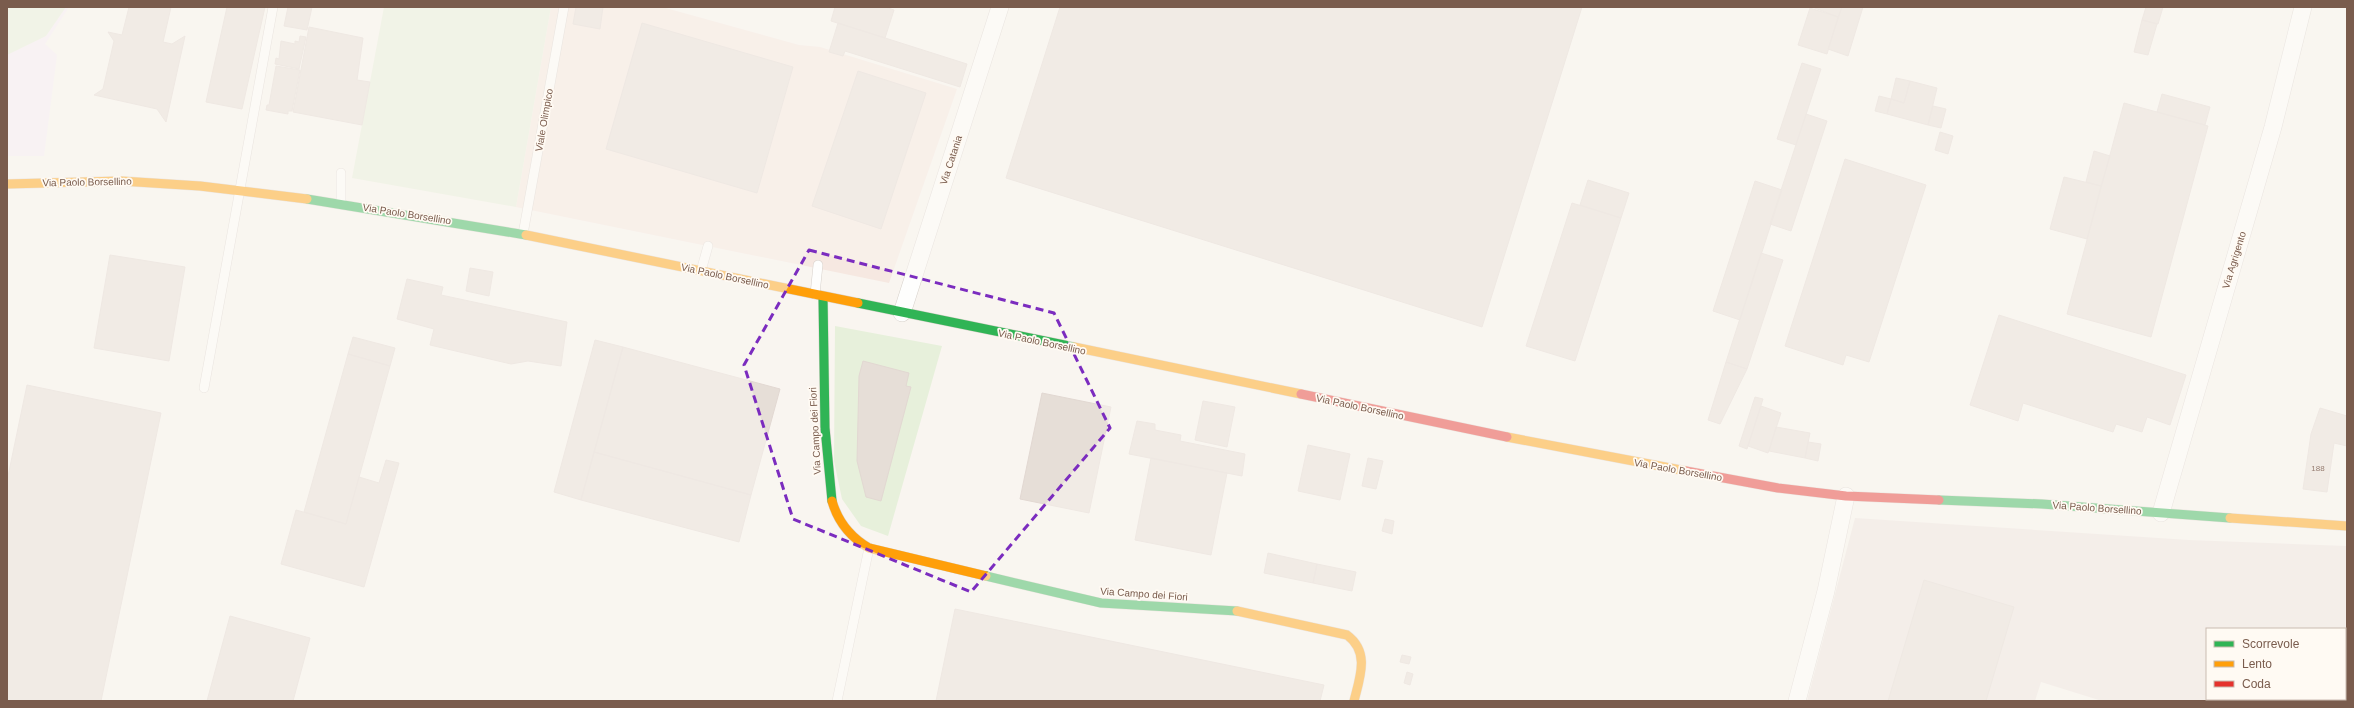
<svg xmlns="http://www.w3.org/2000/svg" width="2354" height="708" font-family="Helvetica,sans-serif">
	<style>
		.commercial { fill: #f6e8e1 }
		.industrial { fill: #ede5e0; fill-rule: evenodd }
		.education { fill: #f6eef6 }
		.green { fill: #e7f0db }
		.building { fill: #e6ded7; stroke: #e2d8d2 }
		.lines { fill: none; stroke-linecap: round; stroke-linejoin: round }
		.lane-casing { stroke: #d7d1cb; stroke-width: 10 }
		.street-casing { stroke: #d7d1cb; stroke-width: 18 }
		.fast-casing { stroke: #d9d2cb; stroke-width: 10 }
		.slow-casing { stroke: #d9d2cb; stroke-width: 10 }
		.jam-casing { stroke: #d9d2cb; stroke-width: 10 }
		.lane { stroke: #fefefd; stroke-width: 9 }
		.street { stroke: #fefefd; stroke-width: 17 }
		.fast { stroke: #30b455; stroke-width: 9 }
		.slow { stroke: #ff9f0a; stroke-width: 9 }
		.jam { stroke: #e5322d; stroke-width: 9 }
		.marked { fill: none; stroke: #7b2cbf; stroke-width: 3; stroke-dasharray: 8 5; stroke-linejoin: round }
		.labels { text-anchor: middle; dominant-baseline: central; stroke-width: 3.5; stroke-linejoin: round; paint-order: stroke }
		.number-label { font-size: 8px; fill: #977e72 }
		.street-label { font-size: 10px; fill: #7a5c4d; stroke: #fffaf3 }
	</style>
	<rect width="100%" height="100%" fill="#f9f5f0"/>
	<path class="commercial" d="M551 7H662L799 45 820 47 957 89 889 283 516 207Z"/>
	<path class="industrial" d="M1855 518 2189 540 2347 546V701H2102L2041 682 2035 701H1807ZM2207 629H2345V699H2207Z"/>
	<path class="education" d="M7 7H69L45 44 57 55 44 156H7Z"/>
	<path class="green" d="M7 7H66L46 36 7 55Z
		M384 7H551L516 207 352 178Z
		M835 326 942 346 888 536 861 526 842 499 834 461Z"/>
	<path class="building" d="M129 7H171L163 42 172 44 185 36 166 122 157 109 94 95 103 89 114 41 108 32 122 35Z
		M227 7H265L242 109 206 102Z
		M288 7H312L307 30 284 26Z
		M576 7H603L600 29 573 24Z
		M835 7H885L894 10 885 38 831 21Z
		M1060 7H1582L1482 327 1006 178Z
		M1812 7H1842L1838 17Z
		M1842 7H1863L1848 56 1828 49Z
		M2146 7H2163L2158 24 2142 20Z
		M1810 8 1838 17 1827 54 1798 45Z
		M2142 20 2157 24 2148 55 2134 52Z
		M642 23 793 67 757 193 606 149Z
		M838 23 967 64 960 87 845 51 843 56 829 52Z
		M309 27 363 38 357 80 370 82 362 125 293 112Z
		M300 36 306 37 299 69 275 64 276 58 279 59 281 41 295 44V41L299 42Z
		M1802 63 1821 69 1796 145 1777 139Z
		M276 66 300 70 292 111H288V114L266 110 267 105H269Z
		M858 71 926 93 881 229 812 206Z
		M1896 78 1910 81 1904 103 1891 99Z
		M1910 81 1937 88 1928 125 1887 114 1891 99 1904 103Z
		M2162 94 2210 107 2205 125 2157 112Z
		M1879 96 1891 99 1887 114 1875 111Z
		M2124 103 2208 126 2151 337 2067 314Z
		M1933 106 1946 109 1941 128 1928 125Z
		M1806 114 1827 121 1791 231 1770 224Z
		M1940 132 1953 136 1948 154 1935 150Z
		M2094 151 2110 156 2101 186 2086 182Z
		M1845 159 1926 185 1869 362 1846 355 1843 365 1785 346Z
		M2064 177 2101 186 2087 239 2050 229Z
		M1588 180 1629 193 1621 218 1580 205Z
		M1755 181 1782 190 1740 320 1713 311Z
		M1572 203 1621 218 1575 361 1526 346Z
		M1761 253 1783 260 1747 369 1726 362Z
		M110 255 185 267 169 361 94 348Z
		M470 268 493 272 489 296 466 291Z
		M407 279 443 287 441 295 567 322 561 366 528 361 511 364 430 345 434 329 397 319Z
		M1999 315 2186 375 2170 425 2147 417 2142 432 2116 424 2113 432 2023 403 2018 421 1970 405Z
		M353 337 395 348 390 366 348 354Z
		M595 340 623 347 581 500 554 492Z
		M623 347 780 389 751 495 594 452Z
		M348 354 390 366 346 524 304 512Z
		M863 361 909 373 906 386 911 387 881 501 866 497 857 461 859 376Z
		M1726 362 1747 369 1720 424 1708 420Z
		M27 385 161 413 101 701H7V481Z
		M1042 393 1111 407 1089 513 1020 499Z
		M1755 397 1763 399 1747 449 1739 446Z
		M1203 401 1235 407 1227 447 1195 440Z
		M1761 406 1781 413 1768 453 1748 446Z
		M2320 408 2347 416V446L2334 443 2327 492 2303 489 2311 434Z
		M1137 421 1155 424V430L1181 435 1180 441 1245 454 1242 476 1129 454Z
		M1776 427 1810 433 1805 458 1769 451Z
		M1808 442 1821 444 1818 461 1805 458Z
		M1308 445 1350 454 1340 500 1298 491Z
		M594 452 751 495 739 542 581 500Z
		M1151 458 1227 473 1211 555 1135 540Z
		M1368 458 1383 461 1376 489 1362 486Z
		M386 460 399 463 364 587 281 564 296 510 346 524 359 477 379 483Z
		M1385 519 1394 521 1392 534 1382 531Z
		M1268 553 1317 564 1313 583 1264 573Z
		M1317 564 1356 572 1352 591 1313 583Z
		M1924 580 2014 607 1986 701H1888Z
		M955 609 1324 685 1320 701H936Z
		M230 616 310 638 293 701H207Z
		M1402 655 1411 657 1409 664 1400 662Z
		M1407 672 1413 674 1410 685 1404 683Z"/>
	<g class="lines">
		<defs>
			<path id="lane" d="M341 173V204
				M523 234 564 7
				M701 271 708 246
				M815 294 818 265
				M204 388 273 7
				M837 701 869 548"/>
			<path id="street" d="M902 313 1000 7
				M2161 513 2273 127 2303 7
				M1797 701 1826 591 1846 496"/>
			<path id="fast" d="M307 199 526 235
				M823 297 825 428 832 501
				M858 303 1074 347
				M1939 500 2042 504 2230 518
				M986 576 1101 603 1237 611"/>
			<path id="slow" d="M7 184 121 181 200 186 307 199
				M526 235 858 303
				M1074 347 1301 394
				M1507 437 1686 471
				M832 501C838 522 850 537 869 548L986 576
				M2230 518 2347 526
				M1237 611 1347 635C1370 652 1360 677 1354 701"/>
			<path id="jam" d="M1301 394 1507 437
				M1686 471 1778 488 1846 496 1939 500"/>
		</defs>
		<use href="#lane" class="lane-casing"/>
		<use href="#street" class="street-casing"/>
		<use href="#fast" class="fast-casing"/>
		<use href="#slow" class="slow-casing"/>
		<use href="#jam" class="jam-casing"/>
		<use href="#lane" class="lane"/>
		<use href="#street" class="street"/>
		<use href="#fast" class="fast"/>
		<use href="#slow" class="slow"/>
		<use href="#jam" class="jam"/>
	</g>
	<path d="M0 0H2354V708H0ZM809 250 1054 313 1110 428 971 592 793 519 744 365Z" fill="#f9f5f0" fill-opacity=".55" fill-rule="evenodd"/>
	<path class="marked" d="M809 250 1054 313 1110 428 971 592 793 519 744 365Z"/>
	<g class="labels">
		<g class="number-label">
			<text x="2318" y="468">188</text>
		</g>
		<g class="street-label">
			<text transform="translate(544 120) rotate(-80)">Viale Olimpico</text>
			<text transform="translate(951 160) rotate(-72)">Via Catania</text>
			<text transform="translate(87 182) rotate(-1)">Via Paolo Borsellino</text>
			<text transform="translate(407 214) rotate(9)">Via Paolo Borsellino</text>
			<text transform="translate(2234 260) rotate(-73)">Via Agrigento</text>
			<text transform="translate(725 276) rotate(12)">Via Paolo Borsellino</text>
			<text transform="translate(1042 342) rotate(12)">Via Paolo Borsellino</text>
			<text transform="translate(1360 407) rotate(12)">Via Paolo Borsellino</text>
			<text transform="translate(815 431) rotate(-93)">Via Campo dei Fiori</text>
			<text transform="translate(1678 470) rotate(10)">Via Paolo Borsellino</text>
			<text transform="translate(2097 508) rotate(4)">Via Paolo Borsellino</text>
			<text transform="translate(1144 594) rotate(4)">Via Campo dei Fiori</text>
		</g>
	</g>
	<rect width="2354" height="708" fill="none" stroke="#7a5c4d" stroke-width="16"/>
	<rect x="2206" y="628" width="140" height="72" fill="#fffaf3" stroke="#cabbb1"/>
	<rect x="2214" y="641" width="20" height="6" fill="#30b455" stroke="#cabbb1"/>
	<text x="2242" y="648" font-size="12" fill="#7a5c4d">Scorrevole</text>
	<rect x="2214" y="661" width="20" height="6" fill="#ff9f0a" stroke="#cabbb1"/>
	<text x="2242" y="668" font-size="12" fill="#7a5c4d">Lento</text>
	<rect x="2214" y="681" width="20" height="6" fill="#e5322d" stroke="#cabbb1"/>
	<text x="2242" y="688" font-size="12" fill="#7a5c4d">Coda</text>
</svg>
